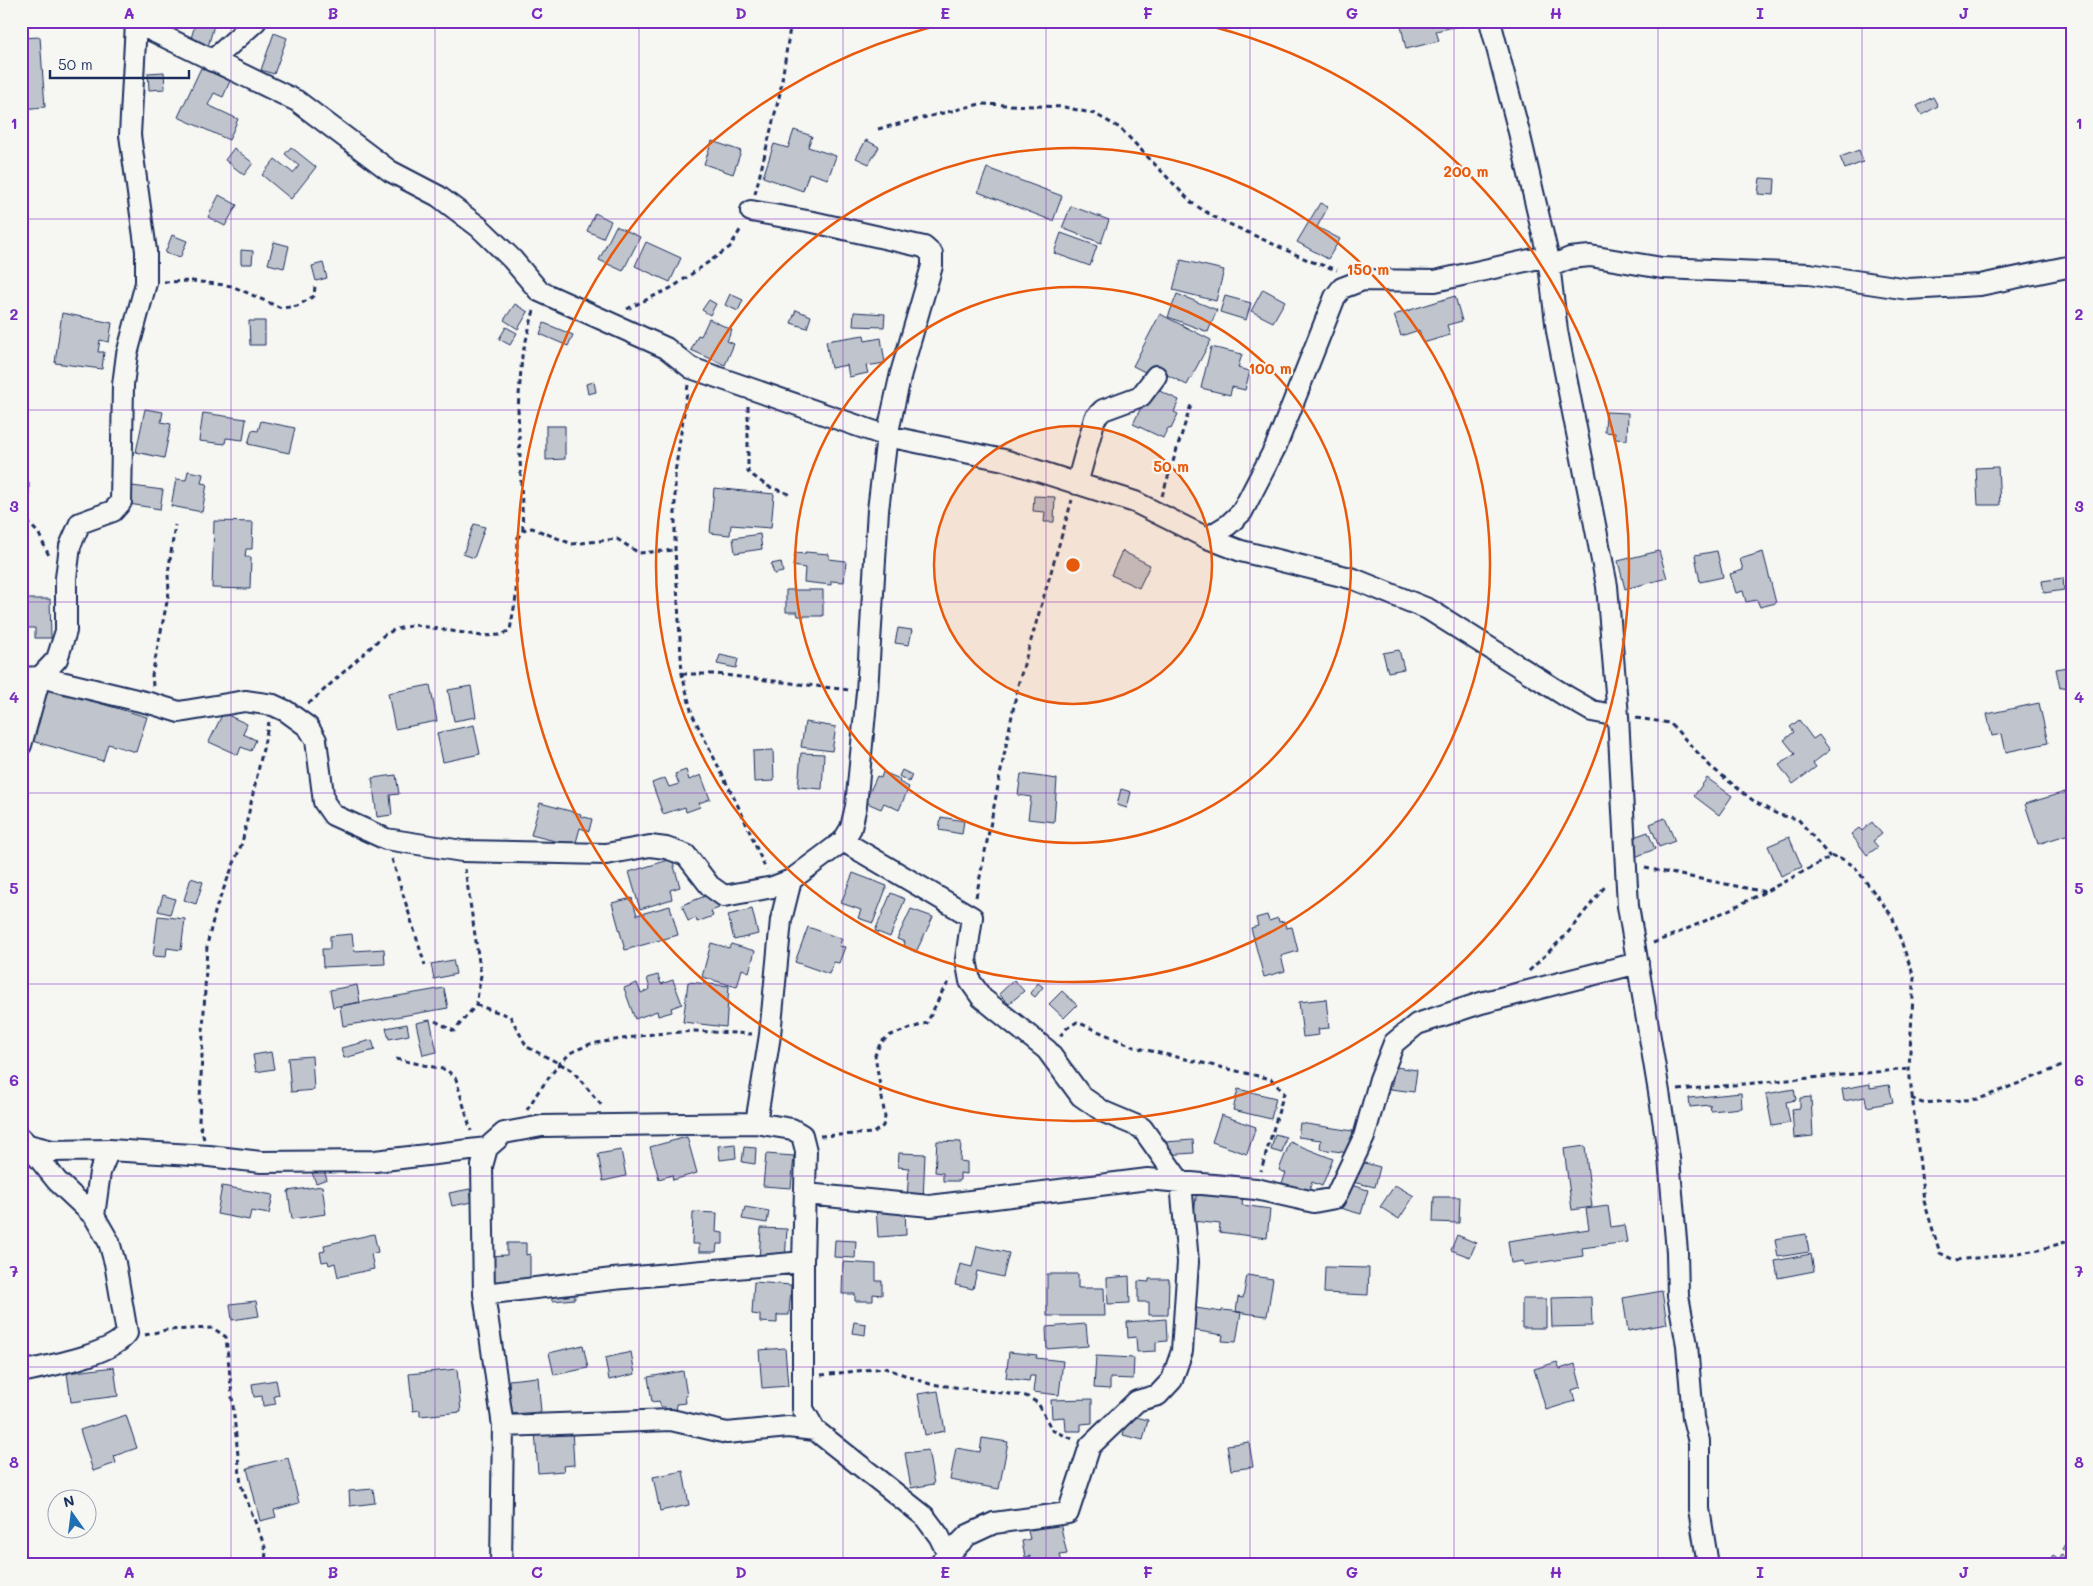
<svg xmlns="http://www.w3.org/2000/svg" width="2093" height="1586" font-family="Mali,sans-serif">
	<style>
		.building { fill: #c0c4cd; stroke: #1b2f5e }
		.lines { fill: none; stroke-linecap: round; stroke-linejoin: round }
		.street-casing { stroke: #1b2f5e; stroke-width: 24 }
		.path { stroke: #1b2f5e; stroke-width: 3; stroke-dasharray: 5 4; stroke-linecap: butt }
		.street { stroke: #f6f6f2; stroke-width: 20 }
		.grid { fill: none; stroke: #7b2cbf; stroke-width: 1; stroke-opacity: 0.55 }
		.ring { fill: none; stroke: #e8590c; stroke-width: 2.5 }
		.centre { fill: #e8590c; stroke: #f6f6f2; stroke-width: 2.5 }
		.ring-label { font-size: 15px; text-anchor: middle; font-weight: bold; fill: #e8590c; stroke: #f6f6f2; stroke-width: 4.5; stroke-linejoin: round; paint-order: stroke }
		.neatline { fill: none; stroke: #7b2cbf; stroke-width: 2 }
		.grid-label { font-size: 16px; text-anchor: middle; font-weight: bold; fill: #7b2cbf }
	</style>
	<rect width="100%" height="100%" fill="#f6f6f2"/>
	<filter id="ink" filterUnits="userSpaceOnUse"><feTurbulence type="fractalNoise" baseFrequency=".02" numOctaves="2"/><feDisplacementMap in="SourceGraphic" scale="10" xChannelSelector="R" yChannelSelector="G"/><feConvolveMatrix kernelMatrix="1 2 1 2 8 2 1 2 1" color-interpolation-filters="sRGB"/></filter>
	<g filter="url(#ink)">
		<path class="building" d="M196 21H215L208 47 190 42Z
			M1400 21H1466L1467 24 1436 31 1439 41 1406 49Z
			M274 33 287 38 274 74 261 70Z
			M40 37 45 107 21 109V38Z
			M201 68 230 81 223 97 214 93 208 105 238 119 229 140 178 117Z
			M164 72 165 89 149 90 148 73Z
			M1933 97 1938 106 1922 115 1917 106Z
			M794 130 812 136 808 147 836 156 828 179 809 173 803 191 763 177 774 144 788 148Z
			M866 140 879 147 869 164 856 158Z
			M712 141 741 151 733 174 704 164Z
			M291 147 316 167 291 199 262 175 275 159 293 173 299 166 285 154Z
			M234 148 253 163 244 175 225 160Z
			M1859 150 1863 162 1845 169 1840 157Z
			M987 168 1062 196 1053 221 978 192Z
			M1760 178 1775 179 1774 195 1758 194Z
			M219 195 237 205 225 226 208 217Z
			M1320 203 1328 207 1317 227 1340 239 1328 259 1297 242Z
			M1071 206 1109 220 1101 243 1062 228Z
			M595 213 611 221 603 238 587 231Z
			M616 226 640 237 623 271 599 260Z
			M1061 233 1097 246 1090 266 1054 253Z
			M172 235 187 241 180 258 165 253Z
			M274 242 289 246 284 268 268 264Z
			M646 242 681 258 670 282 635 266Z
			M241 250 253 251 252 264H241Z
			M1181 260 1224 270 1216 301 1173 290Z
			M323 263 327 278 316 281 312 266Z
			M1263 289 1285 301 1273 322 1251 311Z
			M730 294 743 300 738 311 725 305Z
			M1177 294 1217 310 1208 332 1168 317Z
			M1225 296 1251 303 1246 320 1220 312Z
			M1455 296 1462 321 1447 325 1450 335 1423 343 1419 330 1401 336 1394 315Z
			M709 300 716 304 710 315 702 310Z
			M515 304 528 312 518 329 504 320Z
			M796 310 811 316 807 328 791 323Z
			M854 312 885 314 884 327 853 326Z
			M62 313 112 323 109 342 100 340 98 352H104L102 369 55 363Z
			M1160 314 1211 340 1187 385 1152 367 1149 374 1133 366Z
			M709 319 732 330 727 341 734 344 725 365 691 350 698 335 701 336Z
			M249 321H265V345H250Z
			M544 323 573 335 568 346 540 334Z
			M506 327 517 333 510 345 499 339Z
			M864 335 865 341 881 338 885 363 866 366 868 373 849 377 847 365 831 368 826 341Z
			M1211 347 1242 354 1238 368 1250 371 1245 390 1232 387 1230 395 1201 388Z
			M594 382 596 392 588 394 586 384Z
			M1151 387 1179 400 1174 412 1178 414 1171 429 1168 428 1163 438 1133 424Z
			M145 409 163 412 161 422 171 424 164 458 136 452Z
			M1606 412 1628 413 1627 440 1615 439V433L1605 432Z
			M203 413 246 419 243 440 226 438 225 444 199 441Z
			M261 421 295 428 289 453 248 444 252 430 258 431Z
			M546 426H565V459L546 460Z
			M1998 467 2000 505H1978L1976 468Z
			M188 471 203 474 201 483 207 484 202 512 171 506 176 479 186 480Z
			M21 482H29V498H21Z
			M132 486 163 490 160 509 129 504Z
			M714 488 774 494 771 528 731 525 730 535 710 533Z
			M1034 496 1055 497 1054 522H1044L1045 512 1033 511Z
			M214 521 253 522 252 549H246L245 557H251L250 589 212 588Z
			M474 524 485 527 474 558 463 554Z
			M760 534 762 549 735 553 733 538Z
			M1122 551 1150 565 1139 588 1111 575Z
			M1659 551 1667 578 1625 589 1618 561Z
			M1717 551 1723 577 1700 582 1695 555Z
			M805 552 829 554V559L846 561 844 582 831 581V585L804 582 805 568 793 566 795 553 805 554Z
			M1763 552 1776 603 1760 607 1757 600 1746 602 1743 591 1736 593 1730 574 1743 570 1740 559Z
			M781 562 783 572 774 574 771 564Z
			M2063 578 2064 590 2044 593 2042 581Z
			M786 590H823V616H798L797 612H786Z
			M21 599H50L51 638H35V628H21Z
			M898 628 912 630 909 645 895 643Z
			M1399 650 1404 669 1388 672 1383 653Z
			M720 655 738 659 736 668 717 664Z
			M2072 666V686L2060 688 2056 669Z
			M430 685 437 721 395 729 388 693Z
			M471 686 476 717 454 721 448 690Z
			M47 688 147 717 136 752 108 744 103 761 32 741Z
			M2039 703 2048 743 2006 752 2002 734 1992 736 1987 714Z
			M223 713 247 724 243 734 256 740 251 751 241 747 238 755 209 742Z
			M1799 720 1813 739 1819 735 1830 750 1813 763 1816 767 1793 784 1779 765 1795 754 1784 740 1794 732 1790 727Z
			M805 722 836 727 832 751 801 747Z
			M474 725 480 754 443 762 437 733Z
			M773 750 774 781 754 782 753 751Z
			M801 753 824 754 822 789 798 787Z
			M686 770 689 780 701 775 710 799 699 803 700 807 686 812 685 807 663 814 652 783 665 778 669 787 679 784 675 774Z
			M902 770 912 775 909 782 899 776Z
			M883 772 900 779 899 782 909 787 899 810 884 803 881 809 865 802 877 776 881 778Z
			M1021 774 1057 779 1054 822 1028 819 1031 797 1018 795Z
			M396 775 399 794 390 795 392 815 377 817 372 778Z
			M1707 778 1732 796 1719 815 1694 796Z
			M1121 789 1131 792 1127 808 1117 805Z
			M2072 790V814L2067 815 2072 833 2038 844 2025 804Z
			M540 803 581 814 580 816 592 819 589 831 580 828 575 846 531 835Z
			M941 817 964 821 962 834 939 830Z
			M1665 818 1675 841 1659 847 1650 824Z
			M1872 822 1882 834 1873 841 1878 847 1867 855 1851 834 1859 828 1862 831Z
			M1648 832 1655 849 1635 857 1628 839Z
			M1789 837 1802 867 1781 876 1768 846Z
			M672 859 680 887 670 890 672 899 640 909 629 872Z
			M853 873 887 886 873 923 858 918 861 910 841 903Z
			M191 878 203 882 196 904 184 900Z
			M713 893 719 908 711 911 713 916 697 922 696 918 688 921 682 905Z
			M891 893 905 899 890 937 875 931Z
			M163 895 175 899 170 914 158 911Z
			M632 898 637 915 670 906 678 935 625 950 612 903Z
			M752 909 758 934 734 940 728 915Z
			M911 909 933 917 916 952 904 946 905 942 897 939Z
			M1267 915 1269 921 1278 918 1279 922 1284 921 1286 928 1292 927 1298 951 1281 956 1285 971 1264 977 1251 928 1258 926 1256 918Z
			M158 916 185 919 181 950 167 948 166 957 153 956Z
			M808 927 842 939 839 946 845 947 839 963 834 962 829 974 795 962Z
			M352 934 354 951 384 949 385 964 323 967 322 949H330V936Z
			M711 943 729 948 731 944 755 951 749 972 742 969 737 987 702 977Z
			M453 960 456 974 434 979 431 964Z
			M658 975 661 984 673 980 682 1004 671 1008 672 1012 658 1016 657 1011 635 1019 624 988 637 983 641 993 650 989 647 978Z
			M1014 980 1024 991 1009 1004 999 994Z
			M688 982 729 986 726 1027 683 1022Z
			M1038 983 1043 987 1035 997 1030 993Z
			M357 985 360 1002 333 1007 330 990Z
			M444 988 448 1008 343 1026 340 1006Z
			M1062 991 1077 1005 1064 1018 1049 1004Z
			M1326 999 1329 1028 1318 1029 1319 1035 1303 1037 1299 1002Z
			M430 1020 437 1052 423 1055 416 1023Z
			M407 1024 409 1035 389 1039 386 1028Z
			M372 1040 375 1050 344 1058 341 1048Z
			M271 1052 274 1069 256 1072 253 1055Z
			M312 1056 314 1090 291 1092 288 1058Z
			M1395 1067 1417 1070 1414 1092 1391 1089Z
			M1870 1084V1088L1889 1085 1893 1102 1867 1107 1865 1097 1844 1101 1842 1089Z
			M1238 1089 1276 1098 1271 1119 1233 1110Z
			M1794 1089 1796 1100 1786 1102 1790 1123 1772 1126 1766 1094Z
			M1741 1093 1742 1108 1711 1111 1710 1105 1690 1107 1689 1098Z
			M1811 1097 1813 1136 1794 1138 1792 1109 1800 1108V1098Z
			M1221 1115 1256 1127 1247 1154 1212 1142Z
			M1300 1123 1353 1131 1349 1153 1320 1149 1321 1140 1298 1137Z
			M1275 1134 1286 1137 1282 1153 1271 1150Z
			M687 1137 697 1173 673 1180 672 1175 659 1179 650 1147Z
			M1193 1140 1194 1153 1166 1155 1165 1142Z
			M937 1141 961 1142 960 1161 967 1162V1174L960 1173V1181H943V1173L935 1172Z
			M1290 1142 1333 1159 1322 1186 1312 1182 1308 1193 1282 1183 1286 1173 1279 1170Z
			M735 1144 736 1158 720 1160 718 1146Z
			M1585 1146 1592 1207 1572 1210 1564 1149Z
			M744 1147 756 1148 755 1164 742 1162Z
			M621 1150 626 1176 603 1181 598 1154Z
			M899 1153 925 1154 923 1200 907 1199 909 1168 898 1167Z
			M766 1154 794 1156 791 1188 763 1186Z
			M1357 1161 1380 1167 1375 1187 1352 1182Z
			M322 1166 327 1179 316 1183 311 1170Z
			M1347 1184 1368 1190 1361 1214 1340 1208Z
			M1395 1185 1414 1196 1399 1219 1380 1207Z
			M222 1186 273 1195 269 1214 251 1211 249 1220 217 1214Z
			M322 1186 326 1214 292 1219 288 1191Z
			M470 1189 472 1202 452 1206 449 1193Z
			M1197 1190 1243 1195 1242 1205 1270 1209 1267 1238 1219 1232 1220 1224 1193 1221Z
			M1434 1197H1460L1459 1223 1433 1222Z
			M905 1206 906 1235 878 1237 876 1207Z
			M1608 1206 1611 1227 1624 1225 1627 1242 1582 1248 1583 1256 1524 1265 1523 1261 1511 1263 1508 1241 1589 1229 1586 1209Z
			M745 1207 769 1211 767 1223 742 1219Z
			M693 1212 717 1213 716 1232 723 1233V1244H717L716 1252H699V1244H692Z
			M761 1228 787 1229 785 1261 759 1260Z
			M374 1234 378 1252 371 1254 374 1269 338 1277 335 1263 329 1265 328 1261 322 1262 320 1252 325 1251 324 1245Z
			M1806 1234 1809 1252 1778 1257 1775 1239Z
			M1457 1235 1476 1243 1470 1257 1451 1250Z
			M835 1240 856 1241 855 1258 834 1257Z
			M507 1243H526V1255L530 1254V1285H488L487 1256 507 1255Z
			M977 1246 1009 1253 1003 1277 977 1271 973 1289 955 1285 960 1264 972 1267Z
			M1811 1254 1814 1271 1778 1278 1775 1261Z
			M843 1262 876 1264V1281H882V1295L873 1294V1301H855V1294H842Z
			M1325 1267 1369 1268 1368 1295 1324 1293Z
			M1047 1274H1078V1288H1104L1105 1316H1047Z
			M1247 1275 1273 1279 1267 1316 1236 1312 1238 1297 1243 1298Z
			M1129 1276 1130 1303 1108 1304 1107 1278Z
			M1149 1279H1169L1168 1315H1149V1302H1138V1281L1149 1282Z
			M754 1282 791 1285 789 1315H777V1323L760 1322V1315L752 1314Z
			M574 1287 575 1299 552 1301 551 1289Z
			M1662 1291 1667 1324 1628 1331 1623 1298Z
			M1591 1297 1592 1326 1552 1327 1551 1298Z
			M1522 1299H1546V1328H1522Z
			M256 1301 259 1316 232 1320 230 1304Z
			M1189 1307 1222 1312V1310L1241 1312 1236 1342 1222 1341 1223 1335 1186 1329Z
			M1166 1319 1167 1341 1156 1342V1351L1137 1352 1136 1337 1128 1338 1127 1322Z
			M854 1322 866 1324 865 1335 852 1333Z
			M1086 1324 1088 1346 1047 1349 1046 1327Z
			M583 1345 588 1368 554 1375 549 1353Z
			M785 1348 788 1386 762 1388 759 1350Z
			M631 1352 635 1374 609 1380 605 1358Z
			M1009 1352 1037 1355 1036 1358 1063 1361 1059 1395 1033 1392 1035 1376H1030L1029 1381 1006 1378Z
			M1096 1356 1134 1358 1133 1379 1110 1378V1389L1094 1388Z
			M1557 1362 1560 1369 1575 1364 1581 1387 1572 1390 1575 1401 1546 1410 1534 1369Z
			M114 1367 118 1396 71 1402 67 1373Z
			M457 1369 461 1412 420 1416V1410L413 1411 409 1374Z
			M683 1371 687 1396H685L686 1403 676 1404 677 1411 666 1413 665 1407H661L659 1401 652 1402 648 1377Z
			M538 1377 541 1412 511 1414 509 1380Z
			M276 1380 279 1395 274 1396 276 1404 263 1406 262 1396 254 1397 252 1384Z
			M938 1391 945 1431 925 1435 918 1394Z
			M1092 1399V1423L1081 1424V1431H1066L1065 1417 1052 1418 1051 1400Z
			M126 1415 137 1448 114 1456 116 1463 93 1471 80 1430Z
			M1128 1415 1148 1420 1143 1440 1123 1435Z
			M572 1429 574 1465 563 1466 564 1471 538 1473 535 1431Z
			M982 1438 1008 1442 999 1489 950 1480 956 1448 980 1452Z
			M1249 1442 1253 1467 1231 1470 1227 1445Z
			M928 1450 934 1484 911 1488 905 1453Z
			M288 1458 299 1503 274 1510 276 1517 260 1521 247 1468Z
			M683 1471 689 1505 660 1511 653 1477Z
			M373 1489 375 1503 350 1506 349 1491Z
			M1060 1523 1067 1554 1060 1555 1063 1565H1032L1030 1556 1025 1557 1022 1541 1030 1539 1028 1531Z
			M2068 1541 2072 1543 2070 1554 2063 1549Z
			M2062 1555 2067 1559 2069 1556 2072 1558V1565H2046L2053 1556 2059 1560Z"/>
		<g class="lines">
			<defs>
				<path id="street" d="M132 21 297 101 390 171 438 196 479 227 512 259 539 291 666 348 691 368 887 436 1004 460 1135 502 1207 538 1241 551 1354 579 1428 609 1566 696 1592 711 1618 716
					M1490 21 1519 132 1548 256 1557 331 1607 586 1618 716 1628 906 1659 1092 1669 1158 1677 1252 1678 1296 1687 1345 1693 1418 1699 1442V1509L1708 1565
					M212 61 256 21
					M1549 267 1570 258 1590 256 1662 268 1809 274 1908 289 1980 285 2072 266
					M1077 484 1095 418 1103 410 1141 396 1156 376
					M1207 538 1228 525 1242 512 1276 446 1335 297 1342 288 1363 280 1435 281 1548 256
					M21 678 40 677 153 704 179 712 245 701 273 705 286 711 308 727 316 740 324 802 333 815 386 839 462 851 606 854 650 846 666 848 686 855 710 886 724 896 773 887 791 880 843 841 851 828 856 806 867 692 878 510 887 436 901 373 932 266V254L924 247 813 222 751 211
					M21 745 40 677 57 659 66 631V578L70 546 80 523 113 511 121 502 123 385 127 354 146 283V251L130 135 136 23
					M843 841 972 917 966 959 970 981 982 998 1047 1050 1081 1096 1104 1112 1142 1128 1181 1183 1188 1262 1182 1351 1172 1380 1158 1395 1137 1401 1090 1446 1068 1513 994 1523 968 1535 940 1563
					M756 1123 770 1035 781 920 791 880
					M21 1138 28 1145 52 1151 109 1150 209 1156 261 1162 375 1161 487 1148
					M28 1145 57 1181 94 1216
					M806 1194 930 1206 1148 1179 1256 1189 1314 1202 1335 1198 1364 1137 1380 1079 1394 1043 1417 1024 1481 1003 1638 963
					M484 1294 613 1279 803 1262
					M21 1372C48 1366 112 1355 127 1333L115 1263 109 1242 94 1216 100 1172 109 1150
					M503 1426 671 1420 727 1433 788 1427 815 1430
					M501 1565 503 1426 484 1294 482 1166 487 1148 504 1133 542 1126 756 1123 792 1129 802 1135 806 1151 803 1262V1409L815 1430 924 1516 939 1536 948 1554"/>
			</defs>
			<use href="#street" class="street-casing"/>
			<path class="path" d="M878 129 980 104 1064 107 1095 114 1120 128 1192 203 1214 217 1310 261 1337 270
				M755 194 780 93 791 21
				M164 282 192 281 232 286 281 308 297 306 314 296 315 286
				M627 309 673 287 730 247 742 227
				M688 385 675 473V550L682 674 692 714 742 814 766 870
				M748 406V472L767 486 792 495
				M1162 496 1191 405
				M21 514 39 534 50 558
				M523 530 518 409 522 356 534 310
				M682 674H716L849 690
				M153 686 152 675 169 592 168 574 175 525
				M308 703 312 701 384 635 396 629 415 625 482 636 502 635 510 630 516 597 517 539 523 530 532 528 572 544 617 539 639 553 675 550
				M1636 718 1670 723 1711 767 1755 802 1779 815 1798 819 1830 857
				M392 859 425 965
				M1645 868 1766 892
				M976 897 1018 685 1072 500
				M1653 943C1714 919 1772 889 1830 857L1837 856 1854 866 1892 916 1914 977 1909 1069 1924 1201 1940 1253 1954 1260 1997 1256 2039 1250 2072 1240
				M1529 971 1566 935 1607 884
				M476 1005 510 1016 527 1047 572 1070 603 1107
				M435 1021 454 1031 476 1005 481 975 465 869
				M1060 1036 1067 1028 1077 1022 1134 1047 1271 1079 1284 1093 1261 1171
				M396 1059 447 1070 456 1079 471 1131
				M1678 1090 1909 1069
				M1911 1098 1922 1103 1979 1099 2072 1062
				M527 1110 538 1092 560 1063 572 1052 590 1044 653 1034 695 1031 752 1034
				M820 1136 873 1133 883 1126 885 1117 875 1055 881 1042 891 1035 927 1023 942 992 951 979
				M204 1139 199 1121 207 945 216 908 242 843 269 722
				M145 1335 166 1330 213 1328 226 1337 241 1485 266 1550 265 1565
				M821 1375 885 1368 930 1384 1026 1396 1038 1403 1052 1430 1073 1439"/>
			<use href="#street" class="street"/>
		</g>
	</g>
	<path class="grid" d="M231 21V1565M435 21V1565M639 21V1565M843 21V1565M1046 21V1565M1250 21V1565M1454 21V1565M1658 21V1565M1862 21V1565M21 219H2072M21 410H2072M21 602H2072M21 793H2072M21 984H2072M21 1176H2072M21 1367H2072"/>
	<circle cx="1073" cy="565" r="139" fill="#e8590c" fill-opacity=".12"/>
	<g class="ring">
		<circle cx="1073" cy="565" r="139"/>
		<circle cx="1073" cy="565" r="278"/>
		<circle cx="1073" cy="565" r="417"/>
		<path d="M1193 22A556 556 0 1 1 953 22"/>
	</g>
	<circle cx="1073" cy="565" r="8" class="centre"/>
	<g class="ring-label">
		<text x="1466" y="177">200 m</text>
		<text x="1368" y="275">150 m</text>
		<text x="1270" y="374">100 m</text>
		<text x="1171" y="472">50 m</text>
	</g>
	<rect width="2093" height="1586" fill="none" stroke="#f6f6f2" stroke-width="55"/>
	<g transform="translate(72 1514) rotate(346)"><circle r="24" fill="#f6f6f2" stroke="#9ea6b7"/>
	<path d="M0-4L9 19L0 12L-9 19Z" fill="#1f6fb2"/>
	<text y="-8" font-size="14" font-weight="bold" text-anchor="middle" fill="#1b2f5e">N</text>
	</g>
	<path d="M50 70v8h139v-8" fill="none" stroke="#1b2f5e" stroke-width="2.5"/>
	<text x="58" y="70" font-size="15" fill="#1b2f5e" stroke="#f6f6f2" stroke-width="4" paint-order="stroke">50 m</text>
	<rect x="28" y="28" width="2038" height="1530" class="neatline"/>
	<g class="grid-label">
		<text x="129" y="19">A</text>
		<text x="333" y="19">B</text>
		<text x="537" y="19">C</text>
		<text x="741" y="19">D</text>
		<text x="945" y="19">E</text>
		<text x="1148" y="19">F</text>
		<text x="1352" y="19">G</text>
		<text x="1556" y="19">H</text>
		<text x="1760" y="19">I</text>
		<text x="1964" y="19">J</text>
		<text x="14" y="129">1</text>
		<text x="2079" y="129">1</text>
		<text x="14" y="320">2</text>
		<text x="2079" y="320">2</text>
		<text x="14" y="512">3</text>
		<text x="2079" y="512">3</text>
		<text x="14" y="703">4</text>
		<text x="2079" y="703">4</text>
		<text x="14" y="894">5</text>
		<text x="2079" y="894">5</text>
		<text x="14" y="1086">6</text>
		<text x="2079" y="1086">6</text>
		<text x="14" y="1277">7</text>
		<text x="2079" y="1277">7</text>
		<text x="14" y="1468">8</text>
		<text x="2079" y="1468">8</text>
		<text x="129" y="1578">A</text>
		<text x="333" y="1578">B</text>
		<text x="537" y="1578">C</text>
		<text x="741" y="1578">D</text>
		<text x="945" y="1578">E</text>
		<text x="1148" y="1578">F</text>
		<text x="1352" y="1578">G</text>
		<text x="1556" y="1578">H</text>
		<text x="1760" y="1578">I</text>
		<text x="1964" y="1578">J</text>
	</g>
</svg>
